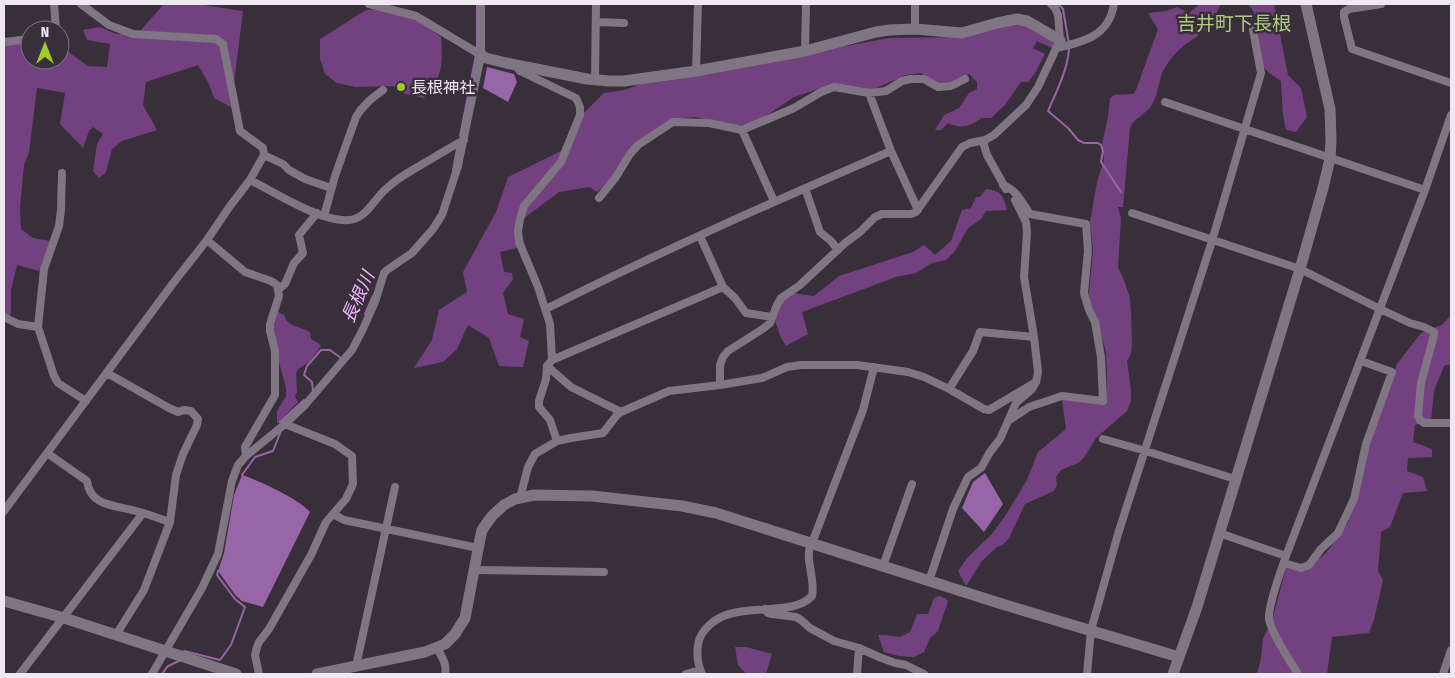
<svg xmlns="http://www.w3.org/2000/svg" width="1455" height="678" font-family="'Fira Sans Condensed','Noto Sans JP',sans-serif">
	<style>
		.forest { fill: #734180 }
		.water { fill: #9865a6 }
		.lines { fill: none; stroke-linecap: round; stroke-linejoin: round }
		.stream { stroke: #9865a6; stroke-width: 2 }
		.street { stroke: #807583; stroke-width: 8 }
		.secondary { stroke: #807583; stroke-width: 11 }
		.poi-dot { fill: #a0c92b; stroke: #382f3a; stroke-width: 2 }
		.labels { text-anchor: middle; dominant-baseline: central; stroke-width: 5; stroke-linejoin: round; paint-order: stroke }
		.poi-label { font-size: 16px; fill: #eee8f0; stroke: #382f3a; text-anchor: start }
		.water-label { font-size: 18px; font-style: italic; fill: #f0b7ff; stroke: #382f3a }
		.quarter-label { font-size: 19px; fill: #b1ca81; stroke: #382f3a }
	</style>
	<rect width="100%" height="100%" fill="#382f3a"/>
	<path class="forest" d="M164 4H197L243 11 231 107 214 98 209 84 198 65 146 82 143 105 157 130 122 141 112 149 106 172 99 178 93 171 97 144 103 134 93 127 89 131 83 148 60 124 65 93 37 88 29 152 24 165 20 207 21 229 33 238 50 241 39 271 17 265 11 290V313L9 317 4 313V45L30 43V60H60V46L88 66 107 67 110 44 87 40 83 30 100 27 116 34 140 31Z
		M1200 4H1221C1217 11 1214 21 1208 27 1198 38 1184 43 1175 54 1170 59 1165 67 1162 73 1158 85 1158 96 1151 106 1145 115 1134 118 1130 128L1123 207H1118L1121 218 1118 267 1124 280 1130 298 1131 312 1132 345 1131 354 1127 361 1131 390V401L1127 411 1096 438 1083 459 1078 463 1061 470 1056 477 1057 485 1054 491 1025 504 1009 538 1003 545 997 547 982 561 966 586 958 571 968 557 992 534 1007 513 1027 480 1038 452 1066 429 1062 399 1106 402 1107 373 1106 351 1090 301 1089 293 1093 251 1090 222 1097 182 1104 160 1102 144 1108 117 1110 98 1114 95 1133 94 1136 90 1158 29 1148 13 1167 11 1177 7 1189 13Z
		M1247 4H1274L1288 75 1301 88 1307 117 1296 132 1286 130 1283 115 1281 81C1275 77 1266 72 1262 65 1255 50 1262 13 1247 4Z
		M384 9 411 15 441 37C443 65 443 76 424 98L405 94 393 86 356 87 337 83 325 74 320 59V39L366 10Z
		M1017 22 1042 33 1056 45 1052 48 1037 41 1033 48 1045 54 1034 75 1028 82H1021L1005 105 991 118H981C970 127 961 129 948 123L941 130H935L944 115 959 108 969 93 977 89V82L969 74 950 82 938 83 920 73 906 75 869 91 833 84 794 97 757 122 744 126 721 124 696 117 671 119 637 141 627 152 616 174 597 192 590 187 559 192 523 219 521 230 525 246 500 252 504 272 512 273 513 279 503 293 508 314 524 319 520 337 529 341 523 367 499 366 489 338 468 325 457 349 443 362 414 368 432 340 439 310 467 292 463 272 496 212 508 177 563 150 578 119 604 93 625 90 643 83 707 72 889 38 964 37Z
		M986 189C1002 191 1003 195 1007 210L986 211 981 219 968 228 955 251 946 260 932 263 916 273 896 277 802 312 808 334 786 346 781 338 775 321 782 302 792 293 814 296 839 276 913 252 924 245 935 255 951 241 962 210 971 208 976 197H980Z
		M278 312 284 315C288 328 301 326 310 332L311 339 318 343 321 346 309 362 298 369 296 373 297 392 295 396 298 402 277 424V411L286 396V388L279 362 278 350 274 334V325Z
		M1451 315V364L1444 366 1434 391 1431 421 1415 425 1413 442 1432 449V457L1408 458 1407 471 1423 477 1427 491 1403 493 1390 527 1381 532 1378 571 1383 580 1374 620 1369 633 1332 637 1327 674H1257L1261 658 1263 639 1273 617 1286 568 1305 571 1327 552 1348 523 1359 493 1369 447 1397 364 1421 333 1442 325Z
		M939 596 945 598 948 601 938 631 930 638 924 652 914 657 899 656 884 652 878 635H885L900 637 910 632 917 614H928L934 598Z
		M735 647H746L772 654 766 674H746L738 665Z"/>
	<path class="water" d="M487 67 514 74 517 82 508 102 483 88Z
		M985 473 1003 504 984 532 962 508 973 482Z
		M242 475C260 481 297 498 310 512L263 607 242 601 236 596 218 571 224 553 234 495Z"/>
	<g class="lines">
		<path class="stream" d="M477 4V50
			M1058 4 1063 9 1069 44
			M1069 48C1068 70 1056 92 1048 111L1068 128 1078 140 1084 143H1098L1101 145 1103 151 1101 162 1121 192
			M460 136 476 55
			M453 170 457 149
			M365 314 373 296
			M313 392 312 382 304 375 307 366 321 350H330L341 358
			M280 422 304 400
			M242 475 255 457 273 451 281 431
			M184 651 220 660 231 645 245 607 235 599 217 575 218 571
			M162 674 168 666 179 661"/>
		<path class="street" d="M54 4 56 30
			M369 4 416 16 481 55
			M1381 4 1349 9 1344 12V17L1352 49 1451 83
			M596 22 624 23
			M915 29V4
			M4 42 30 39
			M1056 48C1084 42 1109 36 1114 4
			M805 51 806 4
			M516 66 520 71 576 98 580 107V115L561 162 524 206 520 219 518 231 519 242 538 287 550 324 552 360 547 366 546 379 539 401V407L550 420 557 441
			M696 71 698 4
			M595 79 596 4
			M869 93 891 151 918 210
			M1165 102 1425 190
			M742 130 774 201
			M264 155 283 164 289 170 305 179 331 188
			M62 173 61 210 59 226 44 269 38 327 54 376 58 383 86 401
			M250 180C274 192 322 223 349 220 366 219 374 199 386 189 396 179 409 172 421 165 435 157 449 148 464 140
			M805 188 820 232 831 241 838 250
			M1006 189 987 155 984 145 985 140 994 135 1026 105 1038 87 1060 40 1058 15 1055 8 1051 4
			M599 198 616 177 630 154 638 145 673 122 709 123 742 130 794 108 821 92 834 87 869 93 886 91 902 81 911 79H924L938 87 951 86 965 79
			M1132 213 1300 269 1380 309 1410 323 1424 327 1434 332V335L1421 383 1418 416 1420 420 1424 423H1451
			M324 216 335 176 356 117C363 105 372 98 383 90
			M700 236 723 287 735 298 746 313 772 317
			M207 240 245 272 271 281 277 285 278 290 279 296 270 324V331L275 351V395L245 447 246 456
			M278 290 285 284 294 263 303 253 299 235 317 213
			M546 309C659 252 775 201 891 151
			M4 317 18 324 38 327
			M552 360 723 287
			M547 366 571 387 621 412
			M107 373 169 408 178 412 184 410 191 411 198 419 197 425 183 454 176 475 170 522 144 590 116 635
			M720 385V365L723 357 728 351 764 328 770 323 777 305 781 298 800 285 845 243 860 232 875 217 882 214H911L916 212 962 147 970 143 985 140
			M949 389 973 351 980 332 1034 337
			M1008 421 1016 403 1032 389 1036 382 1038 372 1034 337 1024 277 1027 233 1026 222 1015 200
			M1103 439 1146 451 1235 479
			M47 453 87 481C90 507 116 505 136 511 147 514 158 518 170 522
			M520 498 528 467 535 454 557 441 571 438 603 433 617 415 621 412 669 391 720 385 762 378 787 367 801 365H857L908 372 924 377 949 389 984 409 989 410 1036 382
			M4 511 174 282 207 240 230 206 250 180 264 155 263 148 240 131 223 44 216 39 133 34 109 25 81 4
			M333 514 344 520 478 548
			M1219 533 1286 556
			M1284 563 1301 568 1309 565 1321 549 1338 533 1354 499 1366 444 1392 372 1361 361
			M883 566 912 484
			M474 570 604 572
			M929 581 953 509 968 477 981 468 990 452 1000 439 1008 421 1029 407 1062 396 1103 401 1101 357 1095 322 1089 310 1084 293 1088 251 1086 224 1030 214C1023 204 1016 189 1003 185
			M765 609 768 613 772 614 796 617 801 620 810 628 834 641 859 648 879 657 895 663 906 665 924 674
			M437 648C442 657 447 664 445 674
			M356 666 395 487
			M20 674 143 513
			M152 674 202 588 218 554 232 481 238 465 246 456 285 424 305 405 352 350 363 329 375 302 384 273 387 270 412 253 433 229 442 215 458 166 481 55V4
			M259 674 255 655 257 647 259 642 269 629 311 555 326 522 346 499 353 484 352 456 335 444 285 424
			M686 674 700 670
			M702 674C697 663 696 652 699 640 702 632 706 628 713 622 740 601 792 618 812 596 816 578 803 556 812 543L863 410 874 367
			M857 674 859 648
			M1087 674 1091 630 1118 534 1212 241 1261 73 1253 30
			M1298 674C1290 661 1271 633 1269 619 1268 604 1281 571 1286 556L1425 190 1451 115
			M1443 674 1451 650"/>
		<path class="secondary" d="M481 55 486 58 506 63 587 79 609 81H624L696 71 805 51 876 32 889 30 915 29 962 33 997 23 1017 19 1027 21 1060 40
			M4 601 64 618 236 674
			M317 674 425 652 445 644 455 634 465 618 480 539 482 530 492 516 504 505 515 499 534 495 592 496 682 506 716 513 1002 604 1179 657
			M1173 674 1197 607 1300 269 1323 188 1330 159 1331 140 1330 109 1306 4"/>
	</g>
	<circle class="poi-dot" cx="401" cy="87" r="5"/>
	<g class="labels">
		<g class="poi-label">
			<text x="411" y="87">長根神社</text>
		</g>
		<g class="water-label">
			<text transform="translate(358 297) rotate(-66)">長根川</text>
		</g>
		<g class="quarter-label">
			<text x="1234" y="23">吉井町下長根</text>
		</g>
	</g>
	<rect width="1455" height="678" fill="none" stroke="#eee8f0" stroke-width="10"/>
	<g transform="translate(45 45)"><circle r="24" fill="#382f3a" stroke="#817983"/>
	<path d="M0-4L9 19L0 12L-9 19Z" fill="#a0c92b"/>
	<text y="-8" font-size="14" font-weight="bold" text-anchor="middle" fill="#eee8f0">N</text>
	</g>
</svg>
